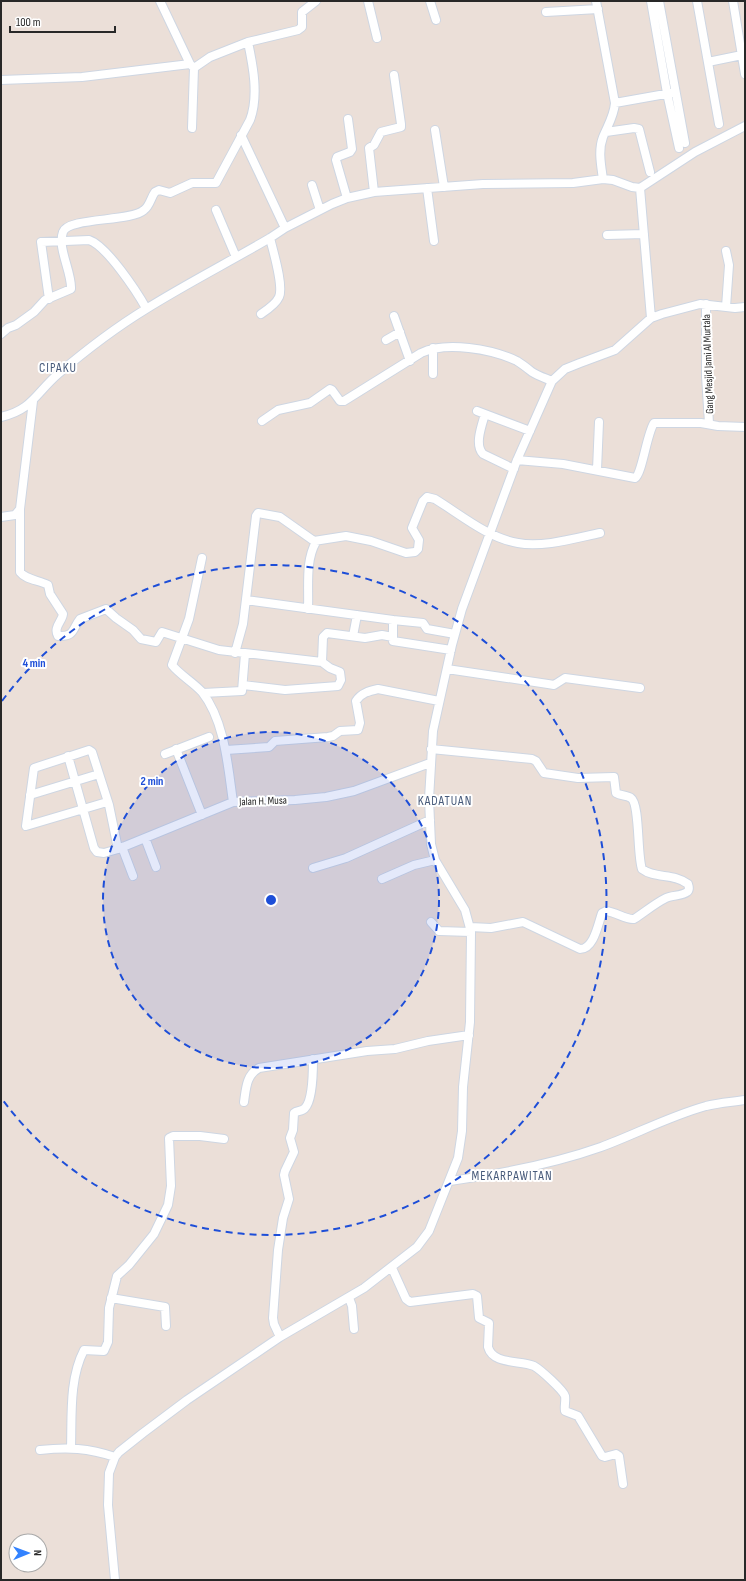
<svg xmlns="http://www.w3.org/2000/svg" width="746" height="1581" font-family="'Sofia Sans Condensed',sans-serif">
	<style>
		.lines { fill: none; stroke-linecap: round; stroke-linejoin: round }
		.minor-casing { stroke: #ced6e2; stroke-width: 10 }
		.minor { stroke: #fff; stroke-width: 8 }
		.ring { fill: none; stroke: #1d4ed8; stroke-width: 2; stroke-dasharray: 7 5 }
		.labels { text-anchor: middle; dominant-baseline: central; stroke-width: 4; stroke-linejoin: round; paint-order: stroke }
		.street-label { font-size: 11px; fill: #282828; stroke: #fff }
		.quarter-label { font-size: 13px; letter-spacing: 1px; fill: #475a7a; stroke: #fff }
		.centre { fill: #1d4ed8; stroke: #fff; stroke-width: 2 }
		.ring-label { font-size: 12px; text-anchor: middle; font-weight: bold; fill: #1d4ed8; stroke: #fff; stroke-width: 4; stroke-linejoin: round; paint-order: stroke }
	</style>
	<rect width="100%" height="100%" fill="#ebdfd8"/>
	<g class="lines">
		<defs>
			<path id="minor" d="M160 1 190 64 194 68 210 57 248 42
				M368 1 377 38
				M430 1 436 20
				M596 1 615 103C614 116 608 125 603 137 598 150 601 165 603 179
				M651 1 667 93 679 148
				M659 1 685 143
				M697 1 719 124
				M733 1 745 74
				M546 12 598 9
				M708 62 742 55
				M1 80 82 77 190 64
				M615 103 671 93
				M192 128 194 68
				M435 130 444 187
				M606 132 634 128 639 129 650 172
				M241 135 285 228
				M312 185 320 210
				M427 188 434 241
				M640 188 651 318
				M374 192 369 148 374 145 381 132 401 127V124L394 75
				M347 198 336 160 337 157 350 152 352 149 348 119
				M216 210 236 257
				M607 235 644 234
				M726 251 729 265 726 307
				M49 299 41 242 89 240C107 246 137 292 146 308
				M706 304V376L709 423
				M261 314C267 310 276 304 279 297 284 286 273 251 270 238
				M394 316 410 361
				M1 334 8 328 16 325 34 312 45 300 71 289C72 272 57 248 63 232 68 217 131 222 144 210 150 206 151 197 155 192L159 190 170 193 192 183H216L250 120C259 96 253 66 248 42L298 30 302 27V12L316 1
				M386 340 400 332
				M433 348V374
				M477 411 530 431
				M485 414C482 425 474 445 483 454L514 469
				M1 417C32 410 36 393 58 374 85 351 115 328 146 309 186 284 229 262 270 238L285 228 332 204 347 198 374 192 483 184 573 183 603 179 613 180 632 187 640 188 695 152 745 126
				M262 421 278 410 310 403 330 389 332 390 340 401H344L421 353C446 341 492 349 517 361 522 364 527 368 532 372 538 376 545 378 552 381
				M517 460 563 464 635 478C642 474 647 433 654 423H701L718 426 745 427
				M597 470 599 422
				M20 509V572C26 580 39 580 48 585L50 594 63 614C62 622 53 627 58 636 75 637 72 629 80 619L106 609 116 618 133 630 141 639 156 642 162 632 219 650 322 662 323 637 327 633 365 638 382 635 393 637
				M1 517 15 515 20 509 33 401
				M202 558 189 619 172 665C180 675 193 682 202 692 225 721 228 767 233 802
				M246 600 393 620V641L451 650
				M308 609C309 587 305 561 316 542
				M393 620 423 623 427 629 455 634
				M353 636 357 615
				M235 653 243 624 256 516 258 513 280 517 314 541 346 536 371 541 406 553 415 552 418 549 419 540 412 528 423 501 427 497 435 499C461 515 488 538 518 543 542 548 576 538 600 533
				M447 669 548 684 554 685 565 678 640 688
				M243 685 285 690 338 686 341 680 340 672 330 668 322 662
				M203 693 242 691 245 654
				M176 749 202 815
				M431 749 532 759 536 761 544 773 578 778 614 777 616 793C621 796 627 795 631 798 640 804 637 856 642 869 655 879 674 873 688 884 689 887 690 890 687 892 682 896 672 895 666 898 654 904 645 912 634 919 626 920 616 912 606 911L602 913C598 924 594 949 580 949L523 922 491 928 470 927
				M226 750 269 747 275 741 328 737 333 736 340 731 358 730 360 723 356 701C361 693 369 691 378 689L439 701
				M165 754 209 737
				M68 756 94 848 97 852 104 853 118 849 233 802 295 800 326 797 354 791 430 763
				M30 795 99 774
				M107 802 26 826 34 768 89 750 92 752 109 805 118 849
				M145 838 156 867
				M122 847 133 876
				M313 868 346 858 430 820
				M382 879 414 865 435 860
				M431 922 439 931 471 932
				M244 1102C246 1089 246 1075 259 1068L367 1051 395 1049 428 1041 469 1035
				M450 1181C500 1174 553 1164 601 1147 636 1134 670 1116 706 1106 718 1103 732 1102 745 1100
				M392 1268 406 1299 410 1302 473 1294 477 1296 479 1318 489 1323 488 1347C493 1365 520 1360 534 1366 541 1370 563 1390 565 1396 566 1400 564 1407 565 1411L578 1416 602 1456 605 1457 616 1454 619 1456 623 1484
				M111 1298 165 1307 166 1326
				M349 1298 352 1306 354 1329
				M280 1337 274 1324 273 1318 278 1250 283 1218 289 1199 284 1175 285 1171 294 1152 290 1138 293 1130 294 1113C297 1110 302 1112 305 1108 313 1100 313 1071 313 1059
				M71 1448C72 1416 69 1379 84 1350L104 1351 108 1342 109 1308 117 1276 129 1265 154 1234 168 1205 171 1186 169 1138 173 1136H200L224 1139
				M40 1450C68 1447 88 1448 115 1457
				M115 1580 108 1505 109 1473 115 1457 119 1452 143 1433 187 1400 280 1337 364 1288 417 1247 429 1231 458 1158 462 1131 463 1087 470 1022 471 932 465 910 435 860 431 844 429 799 433 731 452 645 462 609 517 460 552 381 565 369 580 363 615 350 651 318 662 314 700 304 735 308 745 307"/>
		</defs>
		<use href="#minor" class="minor-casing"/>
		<use href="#minor" class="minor"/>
	</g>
	<circle cx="271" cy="900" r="168" fill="#1d4ed8" fill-opacity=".12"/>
	<g class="ring">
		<circle cx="271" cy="900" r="168"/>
		<path d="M2 701A335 335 0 1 1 2 1099"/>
	</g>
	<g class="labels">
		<g class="street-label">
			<text transform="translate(708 364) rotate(-92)">Gang Mesjid Jami Al Murtala</text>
			<text transform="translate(263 801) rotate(-2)">Jalan H. Musa</text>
		</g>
		<g class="quarter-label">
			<text x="58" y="368">CIPAKU</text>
			<text x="445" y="801">KADATUAN</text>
			<text x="512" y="1176">MEKARPAWITAN</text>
		</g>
	</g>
	<circle cx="271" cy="900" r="6" class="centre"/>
	<g class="ring-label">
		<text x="34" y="667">4 min</text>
		<text x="152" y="785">2 min</text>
	</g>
	<rect width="746" height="1581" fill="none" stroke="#282828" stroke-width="4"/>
	<g transform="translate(28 1553) rotate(89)"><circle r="19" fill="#ffffff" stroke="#a9a9a9"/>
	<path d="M0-3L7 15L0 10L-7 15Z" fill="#3282ff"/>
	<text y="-6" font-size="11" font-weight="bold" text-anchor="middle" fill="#282828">N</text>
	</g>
	<path d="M10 26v6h105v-6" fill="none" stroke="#282828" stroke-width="2"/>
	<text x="16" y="26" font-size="12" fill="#282828" stroke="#ffffff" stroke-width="3" paint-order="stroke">100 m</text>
</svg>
